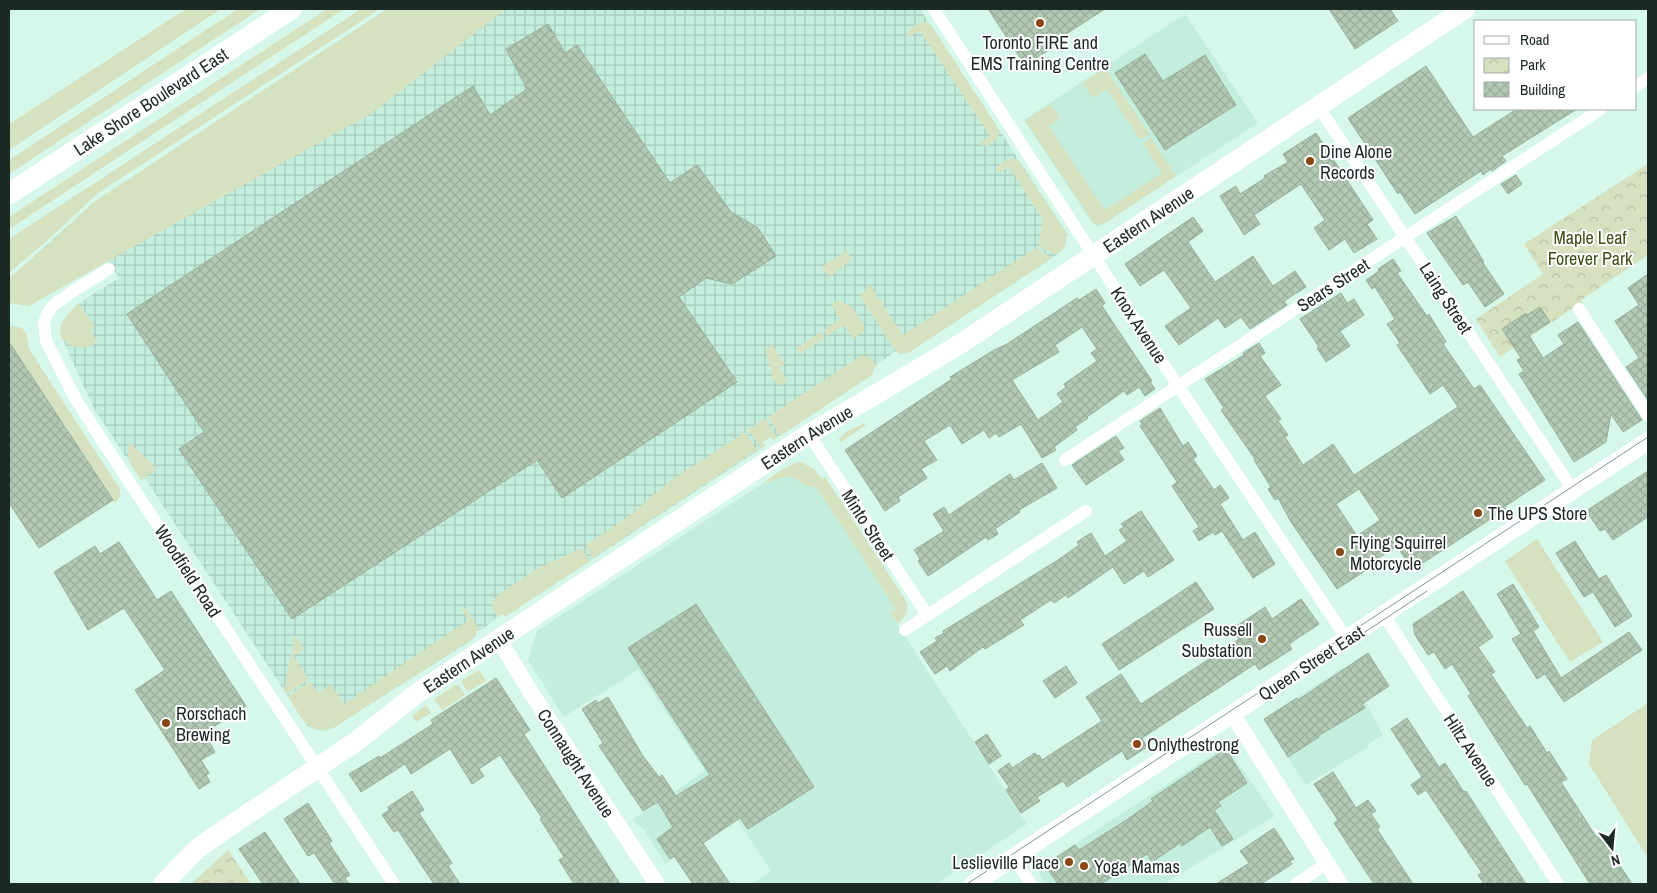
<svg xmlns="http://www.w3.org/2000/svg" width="1657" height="893" font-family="'Archivo Narrow',sans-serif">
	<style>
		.built { fill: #c3eddc }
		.industrial { fill: url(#industrial-grid) }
		.green { fill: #d6e1bf }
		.park { fill: url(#park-crowns) }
		.building { fill: url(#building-cross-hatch); stroke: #98af99; fill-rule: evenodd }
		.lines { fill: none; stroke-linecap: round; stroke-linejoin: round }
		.minor { stroke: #fff; stroke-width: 12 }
		.tertiary { stroke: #fff; stroke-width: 16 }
		.secondary { stroke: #fff; stroke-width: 18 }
		.primary { stroke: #fff; stroke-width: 20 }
		.trunk { stroke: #fff; stroke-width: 21 }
		.tram { stroke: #7f978d; stroke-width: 1 }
		.poi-dot { fill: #874612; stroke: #fff; stroke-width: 2 }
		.labels { text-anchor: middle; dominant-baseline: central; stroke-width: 4; stroke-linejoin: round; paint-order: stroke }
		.poi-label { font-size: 18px; fill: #1c2924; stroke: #fff; text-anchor: start }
		.street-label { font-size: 18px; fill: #1c2924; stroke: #fff }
		.park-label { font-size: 18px; fill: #404f16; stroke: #fff }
	</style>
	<defs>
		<pattern id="industrial-grid" width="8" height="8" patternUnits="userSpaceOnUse" patternTransform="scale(1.25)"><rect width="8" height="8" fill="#c3eddc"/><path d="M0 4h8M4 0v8" fill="none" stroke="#a7cbbd"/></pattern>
		<pattern id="park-crowns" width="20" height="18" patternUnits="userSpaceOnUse" patternTransform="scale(1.25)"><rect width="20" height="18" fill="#d6e1bf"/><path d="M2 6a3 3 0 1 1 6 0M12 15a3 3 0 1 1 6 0" fill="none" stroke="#b7c1a4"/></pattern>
		<pattern id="building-cross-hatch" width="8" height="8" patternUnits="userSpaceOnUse" patternTransform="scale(1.25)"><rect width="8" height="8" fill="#b2c9b3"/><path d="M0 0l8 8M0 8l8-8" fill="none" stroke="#98ad9a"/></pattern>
	</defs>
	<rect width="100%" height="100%" fill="#d6f8ea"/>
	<path class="built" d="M1185 14 1258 123 1116 216 1104 224 1097 226 1092 223 1024 120Z
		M786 468 816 487 896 609 890 613 1027 824 936 884H752L771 871 736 818 666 864 643 829 632 820 705 771 638 670 564 717 528 660 537 631Z
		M1344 667 1365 701 1383 735 1367 745 1368 747 1306 785 1263 719Z
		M1226 746 1275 816 1164 884H1045L1040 875 1039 867Z"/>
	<path class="industrial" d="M387 9H920L1068 235 1066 237V242L1063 250 1052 258 908 353 900 354 896 351 874 367 872 375 773 440 771 437 762 442 765 446 506 616 501 614 480 631H476L475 637 472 640 333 728 322 731 308 727 145 478 141 480 93 407 62 338 61 326 66 317 74 308 79 303 119 278 107 261 39 300 20 269 94 202Z"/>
	<path class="green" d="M186 9H221L9 150V124Z
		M238 9H260L9 174V160Z
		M327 9H344L9 229V217Z
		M361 9H380L98 193 49 239 9 273V239Z
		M387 9H506L372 113 108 261 29 306 9 303V278L47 246 94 202Z
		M923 22 928 23 933 28 999 130 998 137 988 146 980 145V143L990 136 920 31 909 37 907 35C909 28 916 23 923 22Z
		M1105 68 1149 134 1140 140 1107 89 1094 97 1091 96 1084 84V82Z
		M1051 104 1059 116V119L1049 126 1105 210 1162 173 1143 144 1151 138 1176 176 1105 223 1095 225 1026 122 1029 118Z
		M1008 159H1016L1019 162 1068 235 1066 237C1067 247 1063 250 1055 255L1038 245 1043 220 1009 167 999 173 997 171 999 165Z
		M1036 248 1052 258 908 353 900 354 893 348 860 296 870 285 903 335Z
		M847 251 852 259 832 276 823 271 822 267Z
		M838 301 851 306 864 324V331L853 339 844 325 828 336 824 330 840 319 831 304Z
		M79 303 95 327 90 330 98 343C94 344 90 347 86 347 72 350 56 341 61 325 65 316 73 309 79 303Z
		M9 325 22 328 26 333 29 349 120 489V497L115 503 9 342Z
		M821 332 825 338 800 354 796 348Z
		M772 344 785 364 779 368 788 382 780 385 773 380 766 350Z
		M862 355 871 358 877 366 874 368 872 375 780 436 768 417Z
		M765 419 777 438 773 440 771 437 762 442 765 446 761 448 748 429Z
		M865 423 866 425 841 442 838 440 846 432Z
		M745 432 757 450 593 558 585 546 628 517 670 481Z
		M130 443 156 468 155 471 141 480C133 467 124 458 130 443Z
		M801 462 814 469 822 479 825 477 906 601C909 611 905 617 898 624L890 613 896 609 816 487C800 487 801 478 790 477 777 476 773 482 763 483 775 475 787 464 801 462Z
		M1537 539 1603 642 1570 662 1505 561Z
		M581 548 590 561 506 616 501 614 498 618C492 609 489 604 497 596L535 570Z
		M461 608 466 609 480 631H476L475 637 333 728C308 737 300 715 288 696L310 682 318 693 331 685 344 704 469 620Z
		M295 635 304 649 293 656 309 679 287 694 284 690Z
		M479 670 486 681 468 692 461 681Z
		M458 684 465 695 442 710 434 699Z
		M1648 703V858L1589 764 1592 740Z
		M426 705 431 713 416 722 412 716Z"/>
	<path class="park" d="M1648 164V255L1581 300 1582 302 1500 357 1476 319 1543 274 1524 244Z
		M228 850 251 884H191Z"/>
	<path class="building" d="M988 9H1105L1060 38 1063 41 1025 65Z
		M1329 9H1390L1398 21 1355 49Z
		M548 24 565 53 577 45 670 183 697 165 731 212 758 228 776 256 732 284 706 278 679 297 737 382 562 498 537 460 292 619 179 449 204 432 127 314 473 86 490 115 527 89 506 49Z
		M1145 54 1163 81 1205 55 1236 105 1165 150 1115 73Z
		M1426 66 1473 137 1517 109H1577L1502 156 1506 161 1492 171 1491 169 1483 175 1481 171 1415 214 1400 192 1398 194 1348 118Z
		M1316 133 1373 220 1367 224 1377 239 1354 253 1345 239 1329 250 1314 228 1325 220 1301 184 1254 215 1260 224 1244 235 1220 196 1236 186 1240 194 1265 178 1264 176 1288 162 1283 154Z
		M1516 175 1522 184 1508 194 1501 184Z
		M1456 216 1484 262 1483 263 1504 294 1485 307 1468 282 1463 285 1427 233Z
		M1193 217 1203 231 1188 242 1215 282 1253 256 1273 286 1295 271 1306 287 1284 301 1287 305 1250 329 1241 317 1225 328 1218 318 1179 345 1165 326 1191 308 1164 270 1140 286 1125 264Z
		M1393 259 1401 271 1397 273 1427 316 1429 314 1446 342 1443 344 1474 389 1480 385 1545 480 1504 507 1506 509 1412 570 1397 546 1374 561 1376 564 1337 589 1291 522 1278 498 1275 500 1268 489 1271 487 1254 460 1255 459 1221 410 1224 408 1205 379 1244 355 1243 353 1259 343 1265 353 1260 356 1281 385 1265 396 1281 419 1278 421 1288 435 1285 437 1303 465 1333 444 1354 475 1458 407 1443 385 1430 394 1397 345 1400 343 1387 324 1395 319 1375 287 1372 289 1366 280 1379 271 1378 269ZM1359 489 1380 520 1357 536 1336 504Z
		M1648 274V400L1626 367 1639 358 1615 321 1639 305 1628 288Z
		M1096 289 1105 303 1102 306 1152 381 1150 382 1155 389 1145 396 1139 387 1127 395 1124 391 1087 417 1088 418 1075 427 1077 430 1054 447 1056 450 1042 458 1021 424 999 437 996 433 989 438 984 430 962 444 950 425 924 441 937 460 921 469 927 478 898 497 900 501 885 511 845 450 952 379 950 377 994 350 1007 344 1077 298 1079 300ZM1082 327 1097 349 1091 353 1097 361 1064 384 1066 387 1057 394 1063 402 1038 420 1012 380 1059 352 1055 345Z
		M1341 293 1347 303 1354 299 1364 315 1340 331 1350 346 1326 362 1317 348 1319 347 1300 319Z
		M1540 307 1550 322 1529 335 1543 358 1564 344 1558 335 1578 322 1642 420 1623 432 1611 414 1606 442 1574 462 1519 374 1524 371 1517 360 1521 358 1502 329 1526 313 1527 315Z
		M9 342 113 500 39 548 9 503Z
		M1160 408 1183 446 1188 442 1197 456 1193 459 1214 490 1220 485 1229 498 1220 504 1243 540 1255 532 1275 564 1253 578 1222 531 1215 535 1213 532 1199 541 1193 531 1199 527 1172 486 1177 482 1140 426 1142 424 1140 421Z
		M1116 436 1124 448 1118 451 1124 460 1086 485 1072 465Z
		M1042 463 1057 488 1019 510 1020 512 995 529 998 534 988 540 986 537 928 576 918 561 920 559 914 550 944 531 933 514 944 507 949 515 1010 474 1014 480Z
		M1648 471V517L1613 540 1605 529 1600 531 1589 515V509Z
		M1141 511 1174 560 1148 577 1144 571 1124 584 1113 567 1068 598 1066 595 1054 603 1051 600 1020 620 1024 625 985 649 983 647 950 671 947 666 935 674 920 652 937 641 935 638 944 633 943 631 1058 560 1079 545 1077 542 1091 533 1105 556 1127 541 1119 530 1124 527 1121 524Z
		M1575 541 1599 579 1606 575 1632 616 1615 627 1593 592 1584 597 1556 553Z
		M119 542 157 600 171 591 246 706 204 733 215 752 201 760 209 773 206 775 210 782 199 789 135 690 165 670 124 608 88 630 54 572 95 546 100 554Z
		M1196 582 1214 609 1119 670 1102 644Z
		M1513 584 1539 627 1533 631 1561 678 1629 632 1642 650 1564 702 1545 674 1537 679 1512 639 1521 634 1497 594Z
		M1463 591 1493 637 1478 647 1495 672 1491 674 1527 728 1530 726 1547 753 1549 751 1567 779 1561 782 1595 835 1606 844 1632 884H1590L1527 784 1525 785 1468 696 1471 694 1452 664 1445 669 1434 652 1428 655 1415 635 1413 624Z
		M1301 599 1319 624 1289 644 1292 649 1259 670 1255 664 1142 738 1147 747 1127 760 1122 751 1067 787 1063 781 1037 797 1040 801 1021 813 1006 790 1009 787 998 771 1009 763 1012 768 1035 753 1037 756 1039 755 1042 760 1102 721 1086 697 1121 674 1141 704 1239 639 1232 629 1265 607 1272 619Z
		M696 604 814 787 748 829 740 818 703 843 730 884H693L674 856 670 859 657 839 673 827 658 802 643 811 599 746 603 743 582 709 596 700 598 703 608 697 643 756 659 777 662 775 676 796 710 775 628 648Z
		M1368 653 1389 686 1362 704 1365 708 1318 736 1319 737 1288 757 1264 719 1297 698 1298 700Z
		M1066 666 1077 683 1055 698 1043 681Z
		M496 678 530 730 524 734 620 884H574L559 860 564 857 540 819 542 818 500 755 479 769 484 776 472 784 450 749 411 774 405 764 361 792 349 774 379 756 380 758 433 724 431 720Z
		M1407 718 1439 767 1445 763 1464 792 1466 791 1526 884H1484L1478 875 1482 873 1426 790 1418 795 1411 785 1422 777 1391 729Z
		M987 734 1001 756 989 764 975 742Z
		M1226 749 1247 783 1218 802 1221 806 1214 810 1233 839 1222 846 1210 827 1182 846 1180 843 1152 862 1147 854 1101 884H1058L1045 865 1075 845 1079 850 1128 819 1153 801 1151 799Z
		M1333 772 1356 808 1368 800 1376 811 1371 814 1380 827 1377 829 1413 884H1374L1334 823 1338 820 1314 784Z
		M412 791 424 810 419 813 452 863 448 866 460 884H434L398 830 394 832 382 815 389 810 388 807Z
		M308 803 332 841 329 843 350 875 345 878 349 884H335L314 853 308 856 284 819Z
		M1274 828 1294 859 1290 861 1292 864 1261 884H1216L1249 863 1240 851Z
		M265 832 292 872 300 884H263L239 849Z"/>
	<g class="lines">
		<path class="minor" d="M934 9 1178 386 1347 639
			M1636 86 1648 78
			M1318 106 1573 490
			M109 269 75 290 55 304 48 312 44 323 46 341 75 398 103 442 394 884
			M1579 309 1648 415
			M809 434 927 615
			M1065 460 1601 109
			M1384 615 1558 884
			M905 630 1086 511
			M1014 858 1031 884
			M1296 884 1327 863"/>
		<path class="tertiary" d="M499 640 530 691 657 884
			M1233 715 1340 884"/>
		<path class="secondary" d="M973 884 1648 441"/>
		<path class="primary" id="s1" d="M163 884 197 849 221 832 357 741 416 694 809 434 957 346 1465 9"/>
		<path class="trunk" id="s2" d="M9 194 291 9"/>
		<path class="tram" d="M1350 642 1427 591
			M967 884 1648 437"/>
	</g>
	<g class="poi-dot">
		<circle cx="1040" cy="23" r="5"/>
		<circle cx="1310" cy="161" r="5"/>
		<circle cx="1478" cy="513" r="5"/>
		<circle cx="1340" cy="552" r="5"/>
		<circle cx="1262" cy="639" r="5"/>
		<circle cx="166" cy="723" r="5"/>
		<circle cx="1137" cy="744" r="5"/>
		<circle cx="1069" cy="862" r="5"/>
		<circle cx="1084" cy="866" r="5"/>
	</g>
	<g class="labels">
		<g class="poi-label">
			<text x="1040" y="42" text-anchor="middle">Toronto FIRE and<tspan x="1040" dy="21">EMS Training Centre</tspan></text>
			<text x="1320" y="151">Dine Alone<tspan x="1320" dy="21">Records</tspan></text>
			<text x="1488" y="513">The UPS Store</text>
			<text x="1350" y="542">Flying Squirrel<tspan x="1350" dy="21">Motorcycle</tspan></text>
			<text x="1252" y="629" text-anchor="end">Russell<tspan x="1252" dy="21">Substation</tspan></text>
			<text x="176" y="713">Rorschach<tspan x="176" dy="21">Brewing</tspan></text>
			<text x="1147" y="744">Onlythestrong</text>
			<text x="1059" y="862" text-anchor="end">Leslieville Place</text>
			<text x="1094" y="866">Yoga Mamas</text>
		</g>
		<g class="street-label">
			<text stroke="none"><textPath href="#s2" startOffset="169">Lake Shore Boulevard East</textPath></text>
			<text stroke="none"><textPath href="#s1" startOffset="1190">Eastern Avenue</textPath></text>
			<text transform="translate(1333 285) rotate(-33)">Sears Street</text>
			<text transform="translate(1446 298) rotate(57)">Laing Street</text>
			<text transform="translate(1139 325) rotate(57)">Knox Avenue</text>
			<text stroke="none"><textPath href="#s1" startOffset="785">Eastern Avenue</textPath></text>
			<text transform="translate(868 525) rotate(57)">Minto Street</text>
			<text transform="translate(188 571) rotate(57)">Woodfield Road</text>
			<text stroke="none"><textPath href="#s1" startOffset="380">Eastern Avenue</textPath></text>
			<text transform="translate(1311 663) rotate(-33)">Queen Street East</text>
			<text transform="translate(1471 750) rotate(57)">Hiltz Avenue</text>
			<text transform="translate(576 763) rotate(57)">Connaught Avenue</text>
		</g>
		<g class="park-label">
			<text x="1590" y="237">Maple Leaf<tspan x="1590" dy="21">Forever Park</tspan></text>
		</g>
	</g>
	<rect width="1657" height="893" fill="none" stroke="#1c2924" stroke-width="20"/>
	<rect x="1474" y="20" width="162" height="90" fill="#ffffff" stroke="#a4a9a7"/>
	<rect x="1484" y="36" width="25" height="8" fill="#ffffff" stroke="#a4a9a7"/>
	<text x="1520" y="45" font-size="15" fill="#1c2924">Road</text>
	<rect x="1484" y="58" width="25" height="15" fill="url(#park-crowns)" stroke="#a4a9a7"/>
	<text x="1520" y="70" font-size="15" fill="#1c2924">Park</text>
	<rect x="1484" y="82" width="25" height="15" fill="url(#building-cross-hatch)" stroke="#a4a9a7"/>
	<text x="1520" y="95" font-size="15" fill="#1c2924">Building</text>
	<g transform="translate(1612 848) rotate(164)" stroke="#ffffff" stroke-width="4" paint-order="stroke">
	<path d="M0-4L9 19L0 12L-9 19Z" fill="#1c2924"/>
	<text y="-8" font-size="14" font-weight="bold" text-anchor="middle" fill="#1c2924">N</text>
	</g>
</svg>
